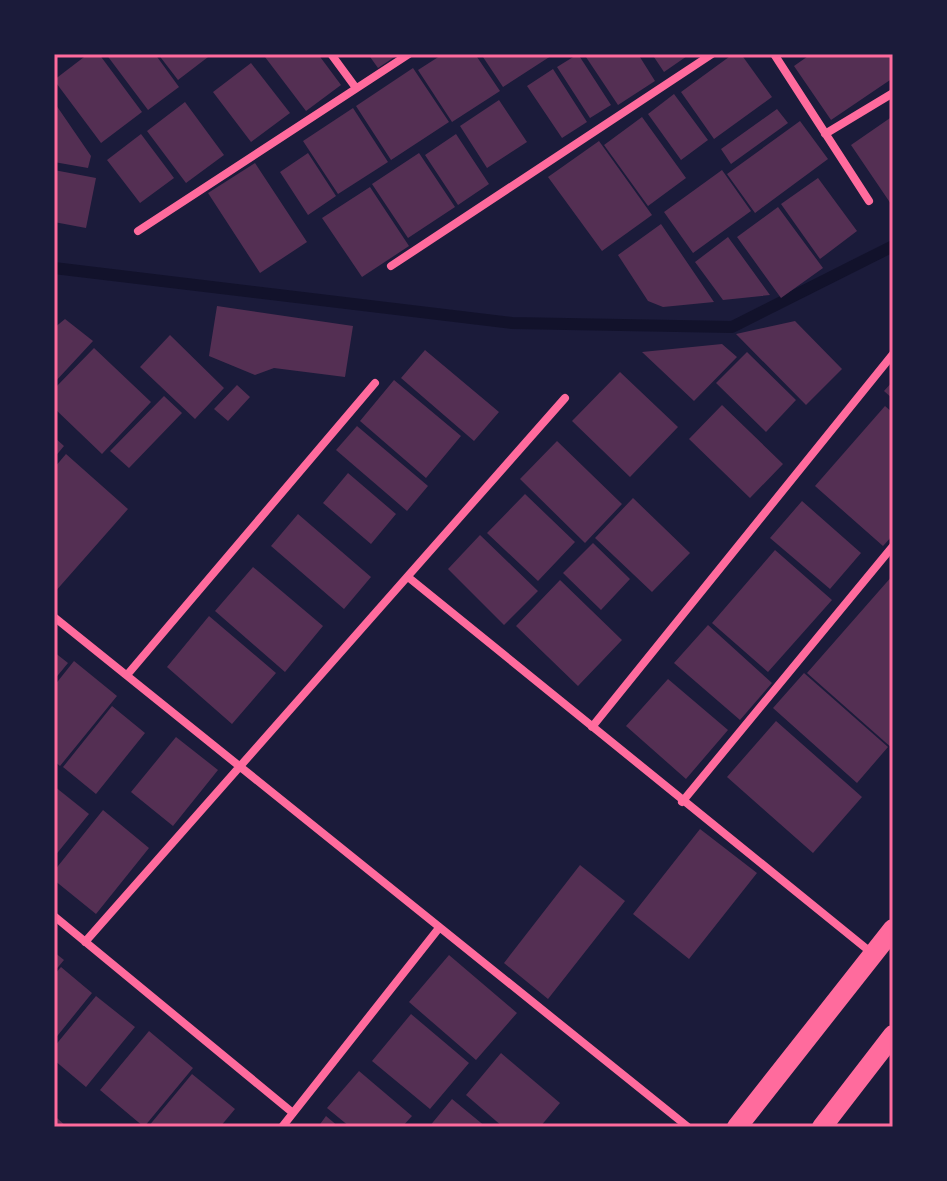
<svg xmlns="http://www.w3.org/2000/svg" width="947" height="1181" font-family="'Varela Round',sans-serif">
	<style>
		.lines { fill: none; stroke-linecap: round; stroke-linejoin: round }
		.stream { stroke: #12122b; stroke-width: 12 }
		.building { fill: #542f53 }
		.minor { stroke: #ff6b9d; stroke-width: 8 }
		.primary { stroke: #ff6b9d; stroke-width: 20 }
		.neatline { fill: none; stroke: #ff6b9d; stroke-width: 3 }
	</style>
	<rect width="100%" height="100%" fill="#1b1b3a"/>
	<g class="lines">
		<path class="stream" d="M54 268 512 323 732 327 893 246"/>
	</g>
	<path class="building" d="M88 54H99L142 112 101 143 54 80Z
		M106 54H155L179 87 148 110Z
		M158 54H212L178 80Z
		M269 54H318L341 85 306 111 265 57Z
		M368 54H399L378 68Z
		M443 54H475L500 91 452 122 418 70Z
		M481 54H554L503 87Z
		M578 54 611 105 590 118 557 67Z
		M584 54H638L655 81 618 105Z
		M652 54H690L664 72Z
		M733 54H741L772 97 714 139 681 92Z
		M811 54H893V78L831 120 794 66Z
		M251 63 290 113 251 142 213 92Z
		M413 68 449 122 391 160 356 106Z
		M553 69 587 122 562 138 527 86Z
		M674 94 708 140 681 160 648 114Z
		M499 100 527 142 487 168 460 126Z
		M54 102 91 156 88 168 54 162Z
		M185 102 224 155 186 183 147 131Z
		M353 108 388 162 338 194 303 141Z
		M777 109 788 123 731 164 721 149Z
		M893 116V207L851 145Z
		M642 117 686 178 648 206 604 145Z
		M800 121 828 159 755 213 727 174Z
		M141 134 174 178 140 203 107 160Z
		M456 134 489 184 458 205 425 155Z
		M599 141 652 215 602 251 548 177Z
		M308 153 336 196 308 215 280 172Z
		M419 153 455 207 408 238 372 184Z
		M255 163 307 242 260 273 208 193Z
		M54 170 96 178 86 228 54 222Z
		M722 170 751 211 693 253 664 212Z
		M818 178 857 231 820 259 781 204Z
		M370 187 409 246 362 277 322 218Z
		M778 207 823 268 781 298 737 237Z
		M661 224 714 302 663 307 648 301 618 255Z
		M728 237 770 295 723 300 695 262Z
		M217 306 353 326 345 377 274 368 255 375 209 356Z
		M65 319 93 341 54 383V328Z
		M795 321 842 369 806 405 736 334Z
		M170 335 224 388 195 419 140 367Z
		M722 344 737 357 694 401 642 352Z
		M94 348 151 402 102 454 54 408V389Z
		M425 350 499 412 474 441 401 378Z
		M747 352 796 400 766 432 716 383Z
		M620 372 678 427 630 477 572 421Z
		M394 380 461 436 426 478 360 421Z
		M893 381V399L884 391Z
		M237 385 250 397 228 421 214 409Z
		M164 396 182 413 129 468 110 451Z
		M722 405 783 464 750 498 689 439Z
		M885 406 893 413V535L883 546 815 486Z
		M357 426 428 486 407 511 336 450Z
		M54 437 64 446 54 458Z
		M557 441 622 504 585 543 520 479Z
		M66 454 128 509 54 593V468Z
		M348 473 396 514 371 544 323 503Z
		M525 494 575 542 538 581 487 533Z
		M633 498 690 553 652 592 595 538Z
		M802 501 861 553 830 589 770 538Z
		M298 514 371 577 344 609 271 546Z
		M480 535 538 591 504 625 448 569Z
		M593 543 630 579 601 610 563 573Z
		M775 550 832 600 768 672 712 623Z
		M253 567 323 626 285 672 215 611Z
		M893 575V749L807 673Z
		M560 580 622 640 578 686 516 626Z
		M209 616 276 673 232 724 167 667Z
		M708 625 772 683 740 720 674 663Z
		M54 652 68 663 54 680Z
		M74 661 117 696 60 766 54 761V686Z
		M804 673 888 747 857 783 773 708Z
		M668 679 728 730 686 779 626 726Z
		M112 706 145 733 96 794 63 767Z
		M776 721 862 797 813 853 727 777Z
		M176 737 218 770 173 826 131 792Z
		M54 786 89 814 54 857Z
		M103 810 149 848 96 914 54 880V871Z
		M700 829 757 873 689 959 633 914Z
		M580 865 625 901 548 999 504 963Z
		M54 952 64 960 54 972Z
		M449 955 517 1013 476 1060 409 1002Z
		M61 967 92 993 54 1040V975Z
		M96 996 135 1027 86 1087 54 1060V1047Z
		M411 1014 469 1063 430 1109 372 1061Z
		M149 1031 193 1068 144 1127 100 1090Z
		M501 1053 560 1103 540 1127H503L466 1095Z
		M359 1071 412 1116 402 1127H350L327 1108Z
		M192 1074 235 1109 220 1127H148Z
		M452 1099 486 1127H429Z
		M326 1116 339 1127H318Z
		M57 1118 67 1127H54Z"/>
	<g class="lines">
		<path class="minor" d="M331 54 356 88
			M774 54 869 201
			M825 134 893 93
			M138 231 409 54
			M391 266 712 54
			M408 577 873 954
			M54 617 688 1127
			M127 675 375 383
			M592 727 893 354
			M682 802 893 546
			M54 916 293 1113
			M85 942 565 398
			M282 1127 439 928"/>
		<path class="primary" d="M737 1127 893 929
			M822 1127 893 1035"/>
	</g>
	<rect width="947" height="1181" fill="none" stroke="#1b1b3a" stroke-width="112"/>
	<rect x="56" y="56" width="835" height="1069" class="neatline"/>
</svg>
